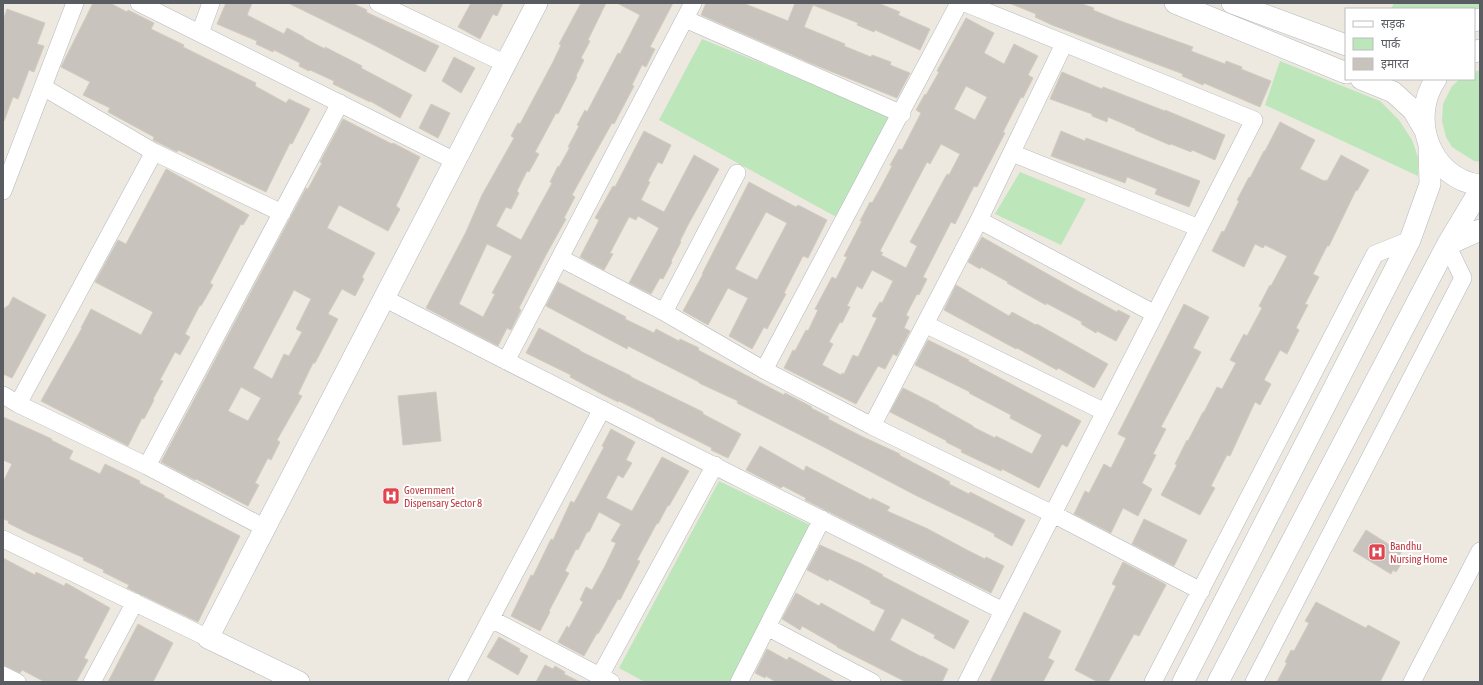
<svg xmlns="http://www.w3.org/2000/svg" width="1483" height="685" font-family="'Asap Condensed','Noto Sans Devanagari',sans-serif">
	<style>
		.green { fill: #bde6bb }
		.building { fill: #c8c4bd; stroke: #d2cbbe; fill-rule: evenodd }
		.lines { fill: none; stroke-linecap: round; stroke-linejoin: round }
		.minor-casing { stroke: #b3b7bc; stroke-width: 18 }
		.tertiary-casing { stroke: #b3b7bc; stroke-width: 22 }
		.minor { stroke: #fff; stroke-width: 17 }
		.tertiary { stroke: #fff; stroke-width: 21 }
		.labels { text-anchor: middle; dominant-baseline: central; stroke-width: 4; stroke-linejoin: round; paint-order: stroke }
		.health-label { font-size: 11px; fill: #be3a42; stroke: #fff; text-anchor: start }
	</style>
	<rect width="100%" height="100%" fill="#ede9e0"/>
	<path class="green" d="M1394 3H1480V12L1474 14V9H1391Z
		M702 39 893 116 840 219 659 120Z
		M1280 61 1380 101 1399 120 1412 140 1418 157V176L1265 105Z
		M1480 70V162L1474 161 1452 147 1446 137 1442 121 1443 104 1452 86 1460 79H1474V72Z
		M1020 172 1086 199 1061 245 995 214Z
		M719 481 812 526 731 682H645L619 668Z"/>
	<path class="building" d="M93 3H110L127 12 128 10 154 23 151 29 184 45 183 47 256 83 255 86 286 103 289 99 310 109 292 144 290 143 266 192 178 150 177 152 153 140 154 137 108 112 110 108 83 95 90 82 61 67Z
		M226 3H252L247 15 284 34 287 28 304 37V38L325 49V47L362 66 361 68 412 95 400 118 370 101V102L333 84 334 81 310 70 309 71 299 66 300 63 274 50 273 52 256 44 257 41 217 24Z
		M288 3H352L367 10 366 12 439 46 425 72 372 44Z
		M471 3H503L497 16 493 14 480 39 458 27Z
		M581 3H606L588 40 590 41 581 58 584 60 576 76 577 77 558 114 556 113 535 152 539 154 529 172 527 171 517 191 519 193 511 209 506 207 496 226 521 240 552 183 550 182 558 166 559 167 570 147H568L579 126 577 125 585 110 587 112 618 53 620 54 640 15 617 3H673L650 47 655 49 646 67 642 65 632 85 634 86 614 124 612 123 583 175 572 195 575 197 564 218 566 219 547 253 519 308 521 310 511 330 507 328 498 346 426 308 466 232 482 195 514 138 511 136 518 123 520 124 553 62 561 45 559 44ZM487 244 512 256 492 293 495 294 483 317 459 304Z
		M706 3H743L788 21 795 3H878L900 12 898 15 930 29 920 50 875 30 874 32 857 25 858 23 813 5 804 27 845 44 844 46 871 57 872 55 891 62 890 65 910 73 897 98 810 63 701 15Z
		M1009 3H1080L1094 8 1093 10 1115 19 1193 47 1191 51 1225 64 1226 61 1242 67 1241 69 1271 81 1260 107 1204 83 1203 85 1182 76 1183 74 1052 25 1035 17 1036 14Z
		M7 9 45 23 37 44 44 46 34 72 29 70 18 99 13 97 4 121 3 20Z
		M966 18 994 33 984 53 1004 64 1014 44 1038 56 1028 75 1033 78 1023 98 1021 97 1003 132 1005 133 977 187 974 186 955 224 951 222 923 277 927 279 919 295 917 294 906 315 909 317 904 328 910 331 897 356 893 354 885 369 878 366 856 404 784 368 793 350 795 351 806 330 808 331 818 310 815 309 832 277 836 279 847 257 844 256 862 221H860L870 202 872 203 881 187 892 166 890 165 899 149 902 150 921 113 916 110 925 94 926 95 939 72 937 71ZM966 86 987 97 975 120 954 109ZM941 144 960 154 949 175 947 174 910 242 917 246 906 268 881 255 883 253 880 251 927 162 930 164ZM872 270 893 281 882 303 880 302 872 316 877 318 858 357 853 355 844 374 842 373 841 375 822 365 833 344 829 342 840 322 842 323 850 307 847 306 857 286 862 289Z
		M454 57 475 68 461 93 442 81Z
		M1062 72 1102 89 1103 87 1165 111V110L1225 135 1215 160 1192 150 1191 152 1171 144 1170 145 1135 130 1136 129 1108 117 1107 122 1092 116V114L1050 99Z
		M431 104 450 113 438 138 419 128Z
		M343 119 392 144 393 143 420 157 396 206 400 209 388 231 339 205 327 228 375 253 362 277 364 279 355 296 342 289 328 314 338 319 315 363H313L298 394 302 396 277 440 280 442 271 460 268 458 255 483 259 485 248 506 196 479 195 480 161 462 306 188 308 189 322 163 320 162ZM294 290 311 299 296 329 302 332 289 356 284 354 272 379 253 368ZM241 387 261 398 248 421 228 411Z
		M1280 122 1315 140 1300 169 1324 181 1325 180 1327 181 1341 155 1369 170 1357 191 1356 190 1329 246H1327L1313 274 1319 277 1305 304 1308 305 1296 328 1299 330 1287 354 1280 350 1264 380 1271 384 1260 405 1255 402 1230 456 1227 455 1211 486 1215 488 1200 515 1161 495 1177 465 1175 464 1187 440 1188 441 1203 412H1204L1217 387 1222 389 1236 363 1230 360 1244 334 1247 336 1262 308 1259 306 1270 285 1271 286 1287 256 1265 245 1263 248 1255 244 1244 267 1212 251 1222 231 1224 232 1239 201 1237 200 1249 177 1250 178 1264 151H1265Z
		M644 131 671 145 662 164 658 162 648 181 650 182 641 200 664 212 694 155 719 169 688 225 680 241 681 242 671 261 672 262 663 279 660 278 651 294 629 283 659 228 638 216 636 220 629 217 610 253 613 254 604 270 580 257 599 220 595 218 613 186 615 187Z
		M1061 131 1085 141 1086 138 1200 181 1189 207 1155 194 1157 189 1127 177 1125 183 1051 156Z
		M166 169 249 215 243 225 241 224 210 283 213 285 201 306 200 305 185 334 190 337 180 355 175 352 160 380 163 381 153 399 154 400 144 419 142 418 128 446 41 401 82 328H81L91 309 141 335 153 312 95 282 118 240 126 244Z
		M749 182 796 207 798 205 827 220 808 258 803 256 784 293 786 294 767 329 764 327 752 349 729 336 748 298 728 288 708 325 683 311 703 274H702ZM766 212 787 223 757 280 735 269Z
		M982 237 1076 290 1117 312 1118 310 1130 316 1116 341 1097 331 1096 333 1081 324 1082 322 1046 303V305L1028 295 1007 283 1008 282 981 267 980 269 968 262Z
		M558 282 626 317 625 319 654 333 656 329 679 341 680 339 699 348 698 350 784 395 785 393 812 407 811 408 829 417 828 419 861 436 900 454 899 455 950 482 949 484 969 494 970 492 1025 520 1012 546 994 536 995 534 969 521 917 496 818 444 737 403 738 401 699 383V382L628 346 627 349 546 306Z
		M956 285 1009 316 1012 312 1036 325 1037 324 1108 364 1094 388 1058 368 1057 370 1017 348 1016 349 944 310Z
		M13 297 46 315 12 378 3 374V309L9 305Z
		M1184 304 1209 317 1193 348 1201 352 1161 427 1166 429 1153 454 1156 455 1142 483 1152 489 1138 516 1123 508 1111 533 1074 514 1085 491 1089 493 1104 464 1111 468 1126 438 1118 434Z
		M539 328 580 350V351L631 376V377L703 412V414L741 434 728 458 711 450 712 448 696 440 655 420V419L619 401 618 402 602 394 570 377 571 375 526 353Z
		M928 340 969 360 968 361 1081 421 1067 447 1062 444 1039 488 1002 469 1001 471 961 452 962 450 946 442 947 441 890 412 903 388 939 406V407L973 426V427L995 438 996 436 1032 454 1042 435 1010 418 1011 415 969 393 970 392 915 365Z
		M436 392 441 441 403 445 398 396Z
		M3 417 52 439 51 440 73 451 69 459 100 474 105 464 140 481 139 483 164 495V497L240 536 198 622 127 588 129 585 103 572 104 570 83 560 84 558 30 534 8 523 9 521 3 519V482L12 464 3 460Z
		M611 429 635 442 626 460 632 463 623 478 618 475 606 498 632 511 662 457 689 471 669 506 668 505 658 524 657 523 637 560 640 561 620 600 618 599 598 634 597 633 584 656 558 642 567 626 569 628 583 602 580 600 586 587 592 590 605 566 616 543 611 541 621 524 599 512 589 532H587L578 550 576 549 565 571 569 573 549 611 550 612 540 631 511 616 531 575 533 576 551 539 553 540 571 501 574 503 604 447 602 446Z
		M760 446 804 471 806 466 871 500 872 498 890 507 887 511 928 529 967 550 985 559 986 557 1004 566 991 593 805 500 806 498 783 486 781 488 746 470Z
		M1144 519 1187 540 1174 566 1132 544Z
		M1366 530 1401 552 1398 558 1403 561 1396 572 1393 570 1391 574 1353 551Z
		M820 545 862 564 883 575 882 576 969 621 954 649 934 638 935 635 902 618 890 640 922 657V656L948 669 942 682H906L837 647V646L802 626 800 630 782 619 796 593 819 606 821 603 874 632 885 610 870 603 871 601 829 579 828 581 807 570Z
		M3 558 35 575 36 572 64 586 66 583 110 608 84 658 88 660 76 682H45L22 670 20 673 3 665Z
		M1123 562 1165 584 1166 585 1139 636 1134 634 1108 682H1098L1075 670 1116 586 1112 584Z
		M1316 602 1366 628 1368 625 1400 642 1380 682H1277L1287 663 1285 662 1291 650 1294 651 1309 623 1305 621Z
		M1024 612 1061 631 1048 658 1054 661 1043 682H990Z
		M138 624 173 643 153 682H108Z
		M499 637 520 649 519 651 528 656 518 675 487 657Z
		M767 649 787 660 789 657 835 682H776L766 676 765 678 755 673Z
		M545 665 553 669 555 666 565 672 564 674 580 682H536Z"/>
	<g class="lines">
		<defs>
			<path id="minor" d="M139 3 455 161
				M378 3 506 64
				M965 3 1254 120 967 682
				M685 19 902 114
				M200 33 211 3
				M43 87 154 152 282 213
				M1012 153 1199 228
				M3 191 75 3
				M979 220 1155 314
				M560 258 664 312 764 370 872 426 1053 514 1201 591
				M384 298C589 405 797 506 1003 611
				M664 312 737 173
				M925 324 1105 412
				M506 361 693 3
				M764 370 959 3
				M3 395 18 404 147 466 265 528
				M18 404 154 152
				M872 426 979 220 1064 44
				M147 466 340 103
				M3 539 208 638
				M491 619 611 682
				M767 627 872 682
				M3 675 17 682
				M600 676 715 465
				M92 682 135 602
				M457 682 602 409
				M739 682 822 519
				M1153 682 1375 254 1410 240
				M1254 682 1463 278 1447 245
				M1412 682 1480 551"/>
			<path id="tertiary" d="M1175 3 1346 73
				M1232 3 1346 45
				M1474 21 1480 19
				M1474 52 1480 50
				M1361 79 1393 92 1413 110 1424 129
				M1436 79C1409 118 1430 179 1480 185
				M1447 245 1480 230
				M299 682 208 638 537 3
				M1183 682 1410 240 1430 184 1429 146
				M1218 682 1447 245 1480 190"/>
		</defs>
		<use href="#minor" class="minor-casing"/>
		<use href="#tertiary" class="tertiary-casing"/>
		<use href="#minor" class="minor"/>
		<use href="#tertiary" class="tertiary"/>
	</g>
	<defs>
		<symbol id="hospital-square" viewBox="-11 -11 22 22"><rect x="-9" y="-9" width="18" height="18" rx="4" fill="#e0444e" stroke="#fff"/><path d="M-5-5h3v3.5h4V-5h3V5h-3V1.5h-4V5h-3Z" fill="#fff"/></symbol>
	</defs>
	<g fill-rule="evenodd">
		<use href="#hospital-square" x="381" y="486" width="20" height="20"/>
		<use href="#hospital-square" x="1367" y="542" width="20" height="20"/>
	</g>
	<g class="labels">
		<g class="health-label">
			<text x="404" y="490">Government<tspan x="404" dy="13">Dispensary Sector 8</tspan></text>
			<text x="1390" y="546">Bandhu<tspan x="1390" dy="13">Nursing Home</tspan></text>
		</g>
	</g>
	<rect width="1483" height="685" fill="none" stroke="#595d62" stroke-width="8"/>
	<rect x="1345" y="8" width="130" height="72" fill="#ffffff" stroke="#bdbec0"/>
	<rect x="1353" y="21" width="20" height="6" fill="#ffffff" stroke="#bdbec0"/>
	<text x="1381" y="28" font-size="12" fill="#595d62">सड़क</text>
	<rect x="1353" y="38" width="20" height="12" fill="#bde6bb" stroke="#bdbec0"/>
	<text x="1381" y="48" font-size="12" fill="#595d62">पार्क</text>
	<rect x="1353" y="58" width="20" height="12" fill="#c8c4bd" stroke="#bdbec0"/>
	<text x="1381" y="68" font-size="12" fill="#595d62">इमारत</text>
</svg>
